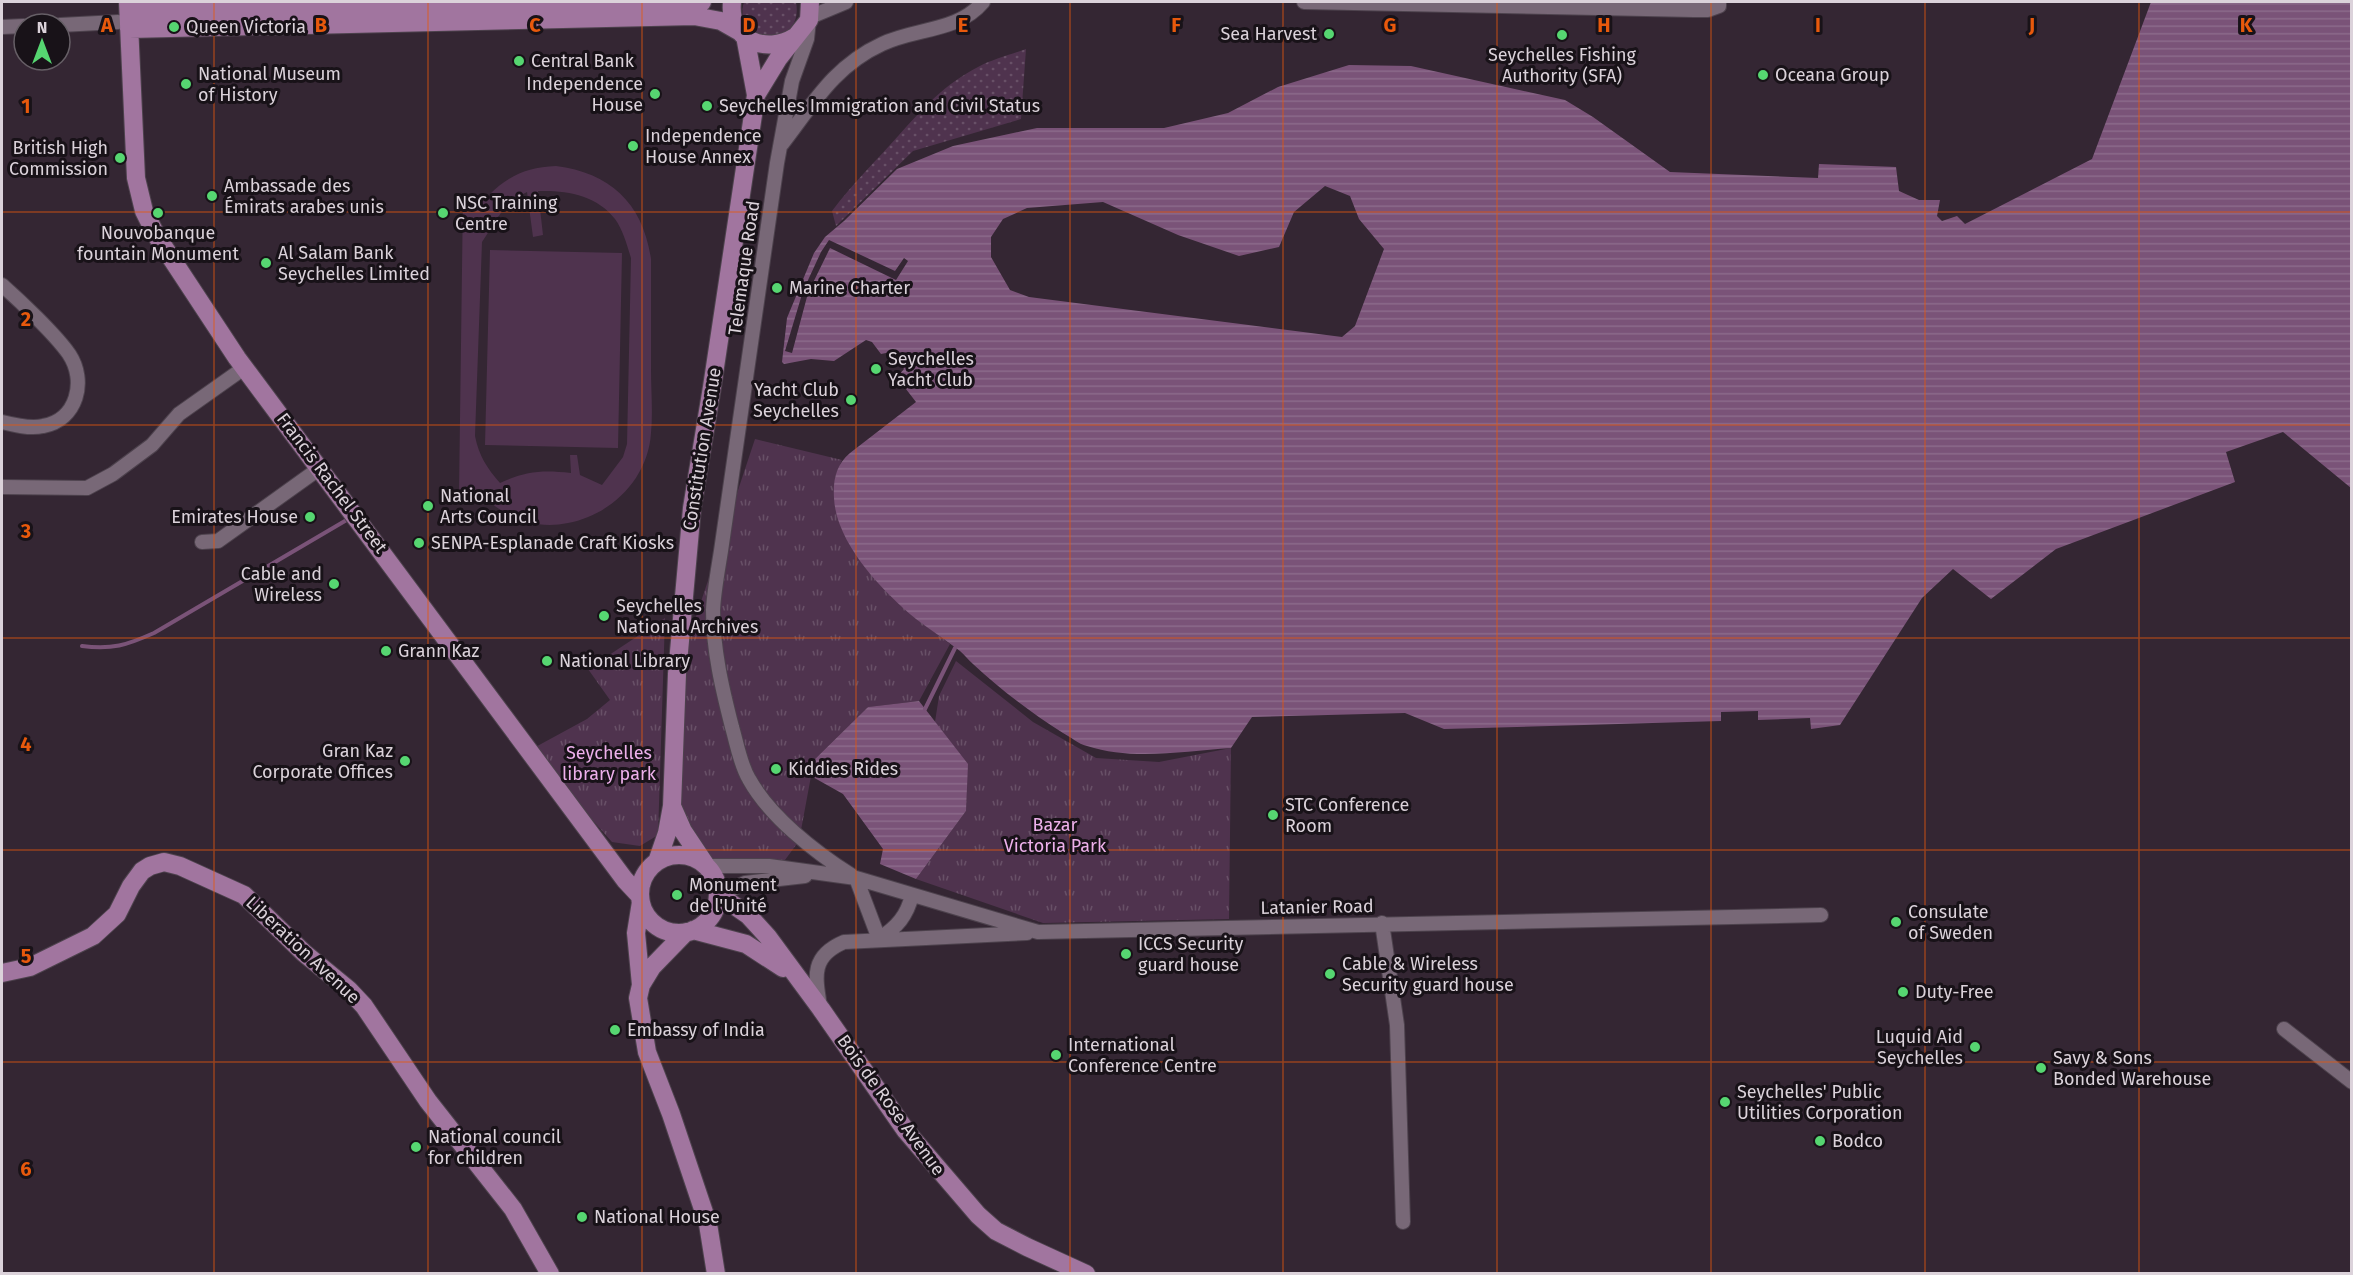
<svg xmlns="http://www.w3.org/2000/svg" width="2353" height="1275" font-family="'Fira Sans',sans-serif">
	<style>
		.grass { fill: url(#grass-dots) }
		.park { fill: url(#park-tufts) }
		.garden { fill: #4f334e; fill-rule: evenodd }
		.water { fill: url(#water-rules); fill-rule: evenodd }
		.pier { fill: #342633 }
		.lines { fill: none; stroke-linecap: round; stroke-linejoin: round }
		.stream { stroke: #7a5378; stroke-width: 4 }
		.minor-casing { stroke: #4d424d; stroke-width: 16 }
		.major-casing { stroke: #4d424d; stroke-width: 20 }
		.minor { stroke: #786877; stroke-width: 14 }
		.major { stroke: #a1759f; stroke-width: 18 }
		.grid { fill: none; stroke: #e8590c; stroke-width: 1.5; stroke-opacity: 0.55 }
		.poi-dot { fill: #56d671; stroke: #181218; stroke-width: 2 }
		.labels { text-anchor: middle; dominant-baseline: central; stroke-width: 6; stroke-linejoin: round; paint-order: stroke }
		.poi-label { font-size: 18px; fill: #dbd2da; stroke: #181218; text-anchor: start }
		.street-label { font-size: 18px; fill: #dbd2da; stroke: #181218 }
		.park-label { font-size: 18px; fill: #edb0eb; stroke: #181218 }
		.grid-label { font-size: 20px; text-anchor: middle; font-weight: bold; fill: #e8590c; stroke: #181218; stroke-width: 6; stroke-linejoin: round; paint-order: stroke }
	</style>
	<defs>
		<pattern id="grass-dots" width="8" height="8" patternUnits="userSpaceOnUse" patternTransform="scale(1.5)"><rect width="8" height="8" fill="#4f334e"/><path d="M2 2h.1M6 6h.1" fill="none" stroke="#685067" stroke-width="1.8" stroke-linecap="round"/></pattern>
		<pattern id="park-tufts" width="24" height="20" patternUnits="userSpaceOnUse" patternTransform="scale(1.5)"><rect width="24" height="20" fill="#4f334e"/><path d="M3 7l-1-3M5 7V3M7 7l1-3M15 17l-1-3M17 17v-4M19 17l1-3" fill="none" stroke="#685067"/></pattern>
		<pattern id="water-rules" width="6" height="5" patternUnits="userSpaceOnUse" patternTransform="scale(1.5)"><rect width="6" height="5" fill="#7a5378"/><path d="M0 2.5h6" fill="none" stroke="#8c6b8b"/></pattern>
	</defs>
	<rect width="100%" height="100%" fill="#342633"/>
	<path class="grass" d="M744 2H796C805 51 731 43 744 2Z
		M1026 49 1021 119 913 151 836 226 832 211C853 183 876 161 899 135 923 108 945 84 978 67 993 59 1010 55 1026 49Z"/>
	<path class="park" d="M755 439 842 460 835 477V507L887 592 914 617 950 644 919 701 868 707 814 760 799 841 782 864 706 866 672 806 677 674Z
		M665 618 658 835 640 846 612 842 530 750 587 719 610 700 588 669Z
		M956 661 1033 722 1096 758 1159 762 1231 748 1229 919 1043 923 916 879 966 811 967 764 935 722 939 696Z"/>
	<path class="garden" d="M556 166C610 173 643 203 651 259 651 295 651 332 651 369 651 390 653 412 651 433 648 479 611 515 568 523 534 530 504 517 481 494H459L463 194 489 195C509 175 528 167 556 166ZM538 191C566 190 597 195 615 219 623 230 627 245 631 258L627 444 623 457 602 485 580 475 577 455H570L571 473C542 470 526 471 500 483 487 468 479 456 475 436L482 242 508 202 527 192 533 237 543 235Z
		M490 250 622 253 618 448 485 445Z"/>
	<path class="water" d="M2151 2H2351V488L2283 432 2226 452 2235 482 2056 549 1991 599 1953 569 1922 598 1840 725 1811 729 1810 718 1758 720V711L1721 712V721L1444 729 1405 713 1252 717 1231 748C1184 751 1133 761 1087 746 1078 744 1071 737 1063 733 1031 713 1000 689 973 664 968 660 965 655 960 651 946 640 930 630 916 619 882 591 836 543 834 498 833 479 836 465 850 453L916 402 899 380V375L904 369 896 356 891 352 881 354 872 342 866 340 834 361 811 359 784 364 782 362 787 318 814 253 825 237 844 221 897 169 953 146 1037 128H1164L1228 113 1278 87 1349 65 1411 66 1565 100 1593 117 1670 172 1818 178 1819 164 1896 167 1899 191 1919 200H1940L1937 216 1942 221 1957 216 1965 224 2092 159ZM1325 186 1350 196 1359 219 1384 249 1355 326 1342 337 1029 297 1010 290 991 257V237L1003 219 1027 208 1103 202 1178 235 1239 256 1279 247 1294 212Z
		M919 701 968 764 966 811 916 879 880 864 883 849 843 794 811 776 814 760 868 707Z"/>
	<path class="pier" d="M829 240 895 271 904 258 908 261 896 280 830 248 808 293 792 353 785 351 803 291 821 252Z"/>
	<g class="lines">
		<path class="stream" d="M82 646C112 650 127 645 154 633L350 518
			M925 709 955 648"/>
		<defs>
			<path id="minor" d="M1304 2 1694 10H1708L1719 6V2
				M810 17 846 2
				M809 20 807 39 792 81 777 163 721 551C718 570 714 591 713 610 713 650 722 688 732 727 737 744 740 764 749 779 770 817 815 852 851 875
				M60 25 118 22
				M2 27 24 26
				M782 144C813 104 834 66 882 44 915 28 958 32 983 2
				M2 285C20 301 55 334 69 354 87 381 77 420 43 426 30 429 14 425 2 422
				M2 487 87 488 113 474 152 445 179 414 244 368
				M202 542 218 541 320 468
				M706 866H769L856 878 1038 932 1821 915
				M856 878 879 939C897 927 907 916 912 895
				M719 895 745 883 805 876
				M1382 923 1397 1025 1403 1222
				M820 1006C815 976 811 956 844 942L1027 933
				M2284 1029 2352 1082"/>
			<path id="major" d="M128 2 136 178 144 211 156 235 237 358 625 880 640 896
				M732 2C728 40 766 55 795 37
				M129 12 702 2
				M129 29 694 16 721 21 742 33
				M756 95 778 59 809 20 810 2
				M672 806 683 831 705 864
				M640 894a39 39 0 1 1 78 0a39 39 0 1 1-78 0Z
				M657 862 667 833 672 806 677 674 692 508 712 387 756 95 745 36
				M719 895 748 915 768 937 821 1009 906 1131 978 1215 996 1231 1027 1247 1086 1274
				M641 902 636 933 641 985 638 998 647 1052 671 1114 708 1224 716 1274
				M693 930 746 944 783 968
				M2 973 30 967 93 936 117 914 131 886 142 871 150 866 164 862 180 866 244 895 304 953 349 990 364 1006 428 1101 513 1209 550 1274
				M641 985 652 967 686 932"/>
		</defs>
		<use href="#minor" class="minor-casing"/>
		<use href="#major" class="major-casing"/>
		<use href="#minor" class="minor"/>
		<use href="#major" class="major"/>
	</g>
	<path class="grid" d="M214 2V1274M428 2V1274M642 2V1274M856 2V1274M1070 2V1274M1283 2V1274M1497 2V1274M1711 2V1274M1925 2V1274M2139 2V1274M2 212H2352M2 425H2352M2 638H2352M2 850H2352M2 1062H2352"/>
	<g class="poi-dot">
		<circle cx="174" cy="27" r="6"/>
		<circle cx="1329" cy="34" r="6"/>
		<circle cx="1562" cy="35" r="6"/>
		<circle cx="519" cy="61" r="6"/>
		<circle cx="1763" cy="75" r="6"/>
		<circle cx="186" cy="84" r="6"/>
		<circle cx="655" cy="94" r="6"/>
		<circle cx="707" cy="106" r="6"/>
		<circle cx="633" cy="146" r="6"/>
		<circle cx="120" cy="158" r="6"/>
		<circle cx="212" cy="196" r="6"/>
		<circle cx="158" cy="213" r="6"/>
		<circle cx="443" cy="213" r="6"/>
		<circle cx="266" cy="263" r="6"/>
		<circle cx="777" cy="288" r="6"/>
		<circle cx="876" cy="369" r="6"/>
		<circle cx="851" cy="400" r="6"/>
		<circle cx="428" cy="506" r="6"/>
		<circle cx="310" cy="517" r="6"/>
		<circle cx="419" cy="543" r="6"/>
		<circle cx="334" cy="584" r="6"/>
		<circle cx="604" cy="616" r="6"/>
		<circle cx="386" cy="651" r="6"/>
		<circle cx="547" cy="661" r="6"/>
		<circle cx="405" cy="761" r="6"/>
		<circle cx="776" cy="769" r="6"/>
		<circle cx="1273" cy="815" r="6"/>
		<circle cx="677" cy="895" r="6"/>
		<circle cx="1896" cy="922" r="6"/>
		<circle cx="1126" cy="954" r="6"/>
		<circle cx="1330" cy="974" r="6"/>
		<circle cx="1903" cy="992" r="6"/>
		<circle cx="615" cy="1030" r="6"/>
		<circle cx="1975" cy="1047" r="6"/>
		<circle cx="1056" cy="1055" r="6"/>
		<circle cx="2041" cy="1068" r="6"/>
		<circle cx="1725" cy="1102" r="6"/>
		<circle cx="1820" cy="1141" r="6"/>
		<circle cx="416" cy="1147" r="6"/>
		<circle cx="582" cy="1217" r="6"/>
	</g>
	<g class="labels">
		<g class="poi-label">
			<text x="186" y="27">Queen Victoria</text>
			<text x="1317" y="34" text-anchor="end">Sea Harvest</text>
			<text x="1562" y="55" text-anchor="middle">Seychelles Fishing<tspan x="1562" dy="21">Authority (SFA)</tspan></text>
			<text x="531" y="61">Central Bank</text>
			<text x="198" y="74">National Museum<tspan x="198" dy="21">of History</tspan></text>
			<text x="1775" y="75">Oceana Group</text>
			<text x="643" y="84" text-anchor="end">Independence<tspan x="643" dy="21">House</tspan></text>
			<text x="719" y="106">Seychelles Immigration and Civil Status</text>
			<text x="645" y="136">Independence<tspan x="645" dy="21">House Annex</tspan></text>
			<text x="108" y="148" text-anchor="end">British High<tspan x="108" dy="21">Commission</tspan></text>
			<text x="224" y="186">Ambassade des<tspan x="224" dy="21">Émirats arabes unis</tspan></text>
			<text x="455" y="203">NSC Training<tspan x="455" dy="21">Centre</tspan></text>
			<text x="158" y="233" text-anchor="middle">Nouvobanque<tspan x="158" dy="21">fountain Monument</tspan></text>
			<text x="278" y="253">Al Salam Bank<tspan x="278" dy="21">Seychelles Limited</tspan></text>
			<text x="789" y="288">Marine Charter</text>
			<text x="888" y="359">Seychelles<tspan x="888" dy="21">Yacht Club</tspan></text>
			<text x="839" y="390" text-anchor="end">Yacht Club<tspan x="839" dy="21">Seychelles</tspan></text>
			<text x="440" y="496">National<tspan x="440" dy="21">Arts Council</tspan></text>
			<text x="298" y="517" text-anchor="end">Emirates House</text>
			<text x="431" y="543">SENPA-Esplanade Craft Kiosks</text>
			<text x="322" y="574" text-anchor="end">Cable and<tspan x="322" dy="21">Wireless</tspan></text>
			<text x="616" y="606">Seychelles<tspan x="616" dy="21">National Archives</tspan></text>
			<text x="398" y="651">Grann Kaz</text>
			<text x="559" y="661">National Library</text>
			<text x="393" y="751" text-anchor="end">Gran Kaz<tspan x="393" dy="21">Corporate Offices</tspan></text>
			<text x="788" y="769">Kiddies Rides</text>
			<text x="1285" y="805">STC Conference<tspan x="1285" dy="21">Room</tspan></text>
			<text x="689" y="885">Monument<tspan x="689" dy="21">de l'Unité</tspan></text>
			<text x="1908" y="912">Consulate<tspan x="1908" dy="21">of Sweden</tspan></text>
			<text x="1138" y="944">ICCS Security<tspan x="1138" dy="21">guard house</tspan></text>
			<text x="1342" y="964">Cable &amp; Wireless<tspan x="1342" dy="21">Security guard house</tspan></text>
			<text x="1915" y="992">Duty-Free</text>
			<text x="627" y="1030">Embassy of India</text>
			<text x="1963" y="1037" text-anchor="end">Luquid Aid<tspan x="1963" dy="21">Seychelles</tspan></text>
			<text x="1068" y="1045">International<tspan x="1068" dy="21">Conference Centre</tspan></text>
			<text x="2053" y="1058">Savy &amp; Sons<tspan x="2053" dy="21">Bonded Warehouse</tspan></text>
			<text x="1737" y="1092">Seychelles' Public<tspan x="1737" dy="21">Utilities Corporation</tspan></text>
			<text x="428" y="1137">National council<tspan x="428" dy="21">for children</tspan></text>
			<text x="1832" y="1141">Bodco</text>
			<text x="594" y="1217">National House</text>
		</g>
		<g class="street-label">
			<text transform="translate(744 268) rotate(-82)">Telemaque Road</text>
			<text transform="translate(702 449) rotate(-81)">Constitution Avenue</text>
			<text transform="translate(332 483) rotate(53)">Francis Rachel Street</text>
			<text transform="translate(1317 907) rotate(-1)">Latanier Road</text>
			<text transform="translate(303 950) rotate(43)">Liberation Avenue</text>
			<text transform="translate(891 1105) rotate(54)">Bois de Rose Avenue</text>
		</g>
		<g class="park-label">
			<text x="609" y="753">Seychelles<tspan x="609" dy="21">library park</tspan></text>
			<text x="1055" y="825">Bazar<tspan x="1055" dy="21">Victoria Park</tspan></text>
		</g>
	</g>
	<g class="grid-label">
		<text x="107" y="32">A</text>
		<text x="321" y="32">B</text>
		<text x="535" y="32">C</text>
		<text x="749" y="32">D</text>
		<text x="963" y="32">E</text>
		<text x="1176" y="32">F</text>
		<text x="1390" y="32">G</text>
		<text x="1604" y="32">H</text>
		<text x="1818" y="32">I</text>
		<text x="2032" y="32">J</text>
		<text x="2246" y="32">K</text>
		<text x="26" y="113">1</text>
		<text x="26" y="326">2</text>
		<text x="26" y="538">3</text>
		<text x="26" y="751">4</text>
		<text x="26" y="963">5</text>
		<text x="26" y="1176">6</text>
	</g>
	<rect width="2353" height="1275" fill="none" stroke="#dbd2da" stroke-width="6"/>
	<g transform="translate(42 42)"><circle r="28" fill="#181218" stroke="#665f66" stroke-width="1.5"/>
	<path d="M0-4.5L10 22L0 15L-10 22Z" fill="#56d671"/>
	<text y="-9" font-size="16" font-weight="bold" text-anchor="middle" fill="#dbd2da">N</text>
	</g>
</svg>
